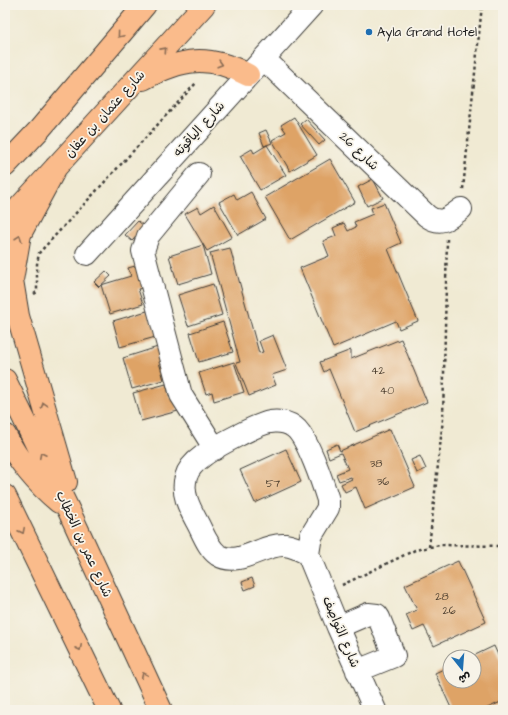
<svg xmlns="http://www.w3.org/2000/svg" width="508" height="715" font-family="'Architects Daughter','Playpen Sans Arabic',sans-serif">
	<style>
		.building { fill: #dea366 }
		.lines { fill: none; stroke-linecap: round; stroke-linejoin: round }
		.minor-casing { stroke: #3c3b37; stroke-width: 24 }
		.major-casing { stroke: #3c3b37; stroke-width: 24 }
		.path { stroke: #3c3b37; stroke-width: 2.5; stroke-dasharray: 3 3; stroke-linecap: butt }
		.minor { stroke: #fff; stroke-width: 22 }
		.major { stroke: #fabb8b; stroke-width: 22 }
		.oneway { stroke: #8b6c54 }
		.poi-dot { fill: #1f6fb2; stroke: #f7f3e8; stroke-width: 1.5 }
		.labels { text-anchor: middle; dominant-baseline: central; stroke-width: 3.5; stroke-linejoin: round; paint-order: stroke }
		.number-label { font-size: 11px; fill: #4c3e2e }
		.poi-label { font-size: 13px; fill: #1c1c1c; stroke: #f7f3e8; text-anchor: start }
		.street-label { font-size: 13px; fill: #1c1c1c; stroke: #f7f3e8 }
	</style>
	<rect width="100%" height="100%" fill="#f7f3e8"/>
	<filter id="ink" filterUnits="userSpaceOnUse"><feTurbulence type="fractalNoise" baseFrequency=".025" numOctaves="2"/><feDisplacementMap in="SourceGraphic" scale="8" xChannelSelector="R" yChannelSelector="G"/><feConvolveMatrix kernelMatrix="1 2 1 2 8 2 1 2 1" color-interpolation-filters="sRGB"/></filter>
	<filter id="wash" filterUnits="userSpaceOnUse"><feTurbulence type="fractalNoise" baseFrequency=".012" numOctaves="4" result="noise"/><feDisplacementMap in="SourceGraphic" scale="16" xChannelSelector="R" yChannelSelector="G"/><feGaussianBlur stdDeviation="0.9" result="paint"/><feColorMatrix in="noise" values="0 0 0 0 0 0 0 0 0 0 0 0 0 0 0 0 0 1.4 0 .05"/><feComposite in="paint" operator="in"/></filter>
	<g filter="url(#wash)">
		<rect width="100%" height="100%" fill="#f0ead3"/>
		<g id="blocks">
			<path class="building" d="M294 117 317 155 290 171 272 140 286 132 281 125Z
				M306 119 325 140 319 145 300 124Z
				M266 130 272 143 264 146 259 133Z
				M267 145 286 175 260 190 240 156 252 149 254 153Z
				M330 159 355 202 290 240 265 197Z
				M373 179 383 198 367 206 358 187Z
				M251 192 266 219 238 235 219 202 234 194 237 200Z
				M384 203 401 243 388 249 418 321 399 329 396 321 333 348 300 268 329 256 323 241 336 236 333 228 344 223 348 231 356 227 354 222 373 214 371 208Z
				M214 205 232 237 207 251 185 214 198 207 201 213Z
				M138 221 145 227 132 241 125 235Z
				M203 245 211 274 178 284 169 256Z
				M230 248 259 353 263 352 259 341 273 335 287 370 272 375 276 385 249 396 236 363 240 362 210 253Z
				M142 264 143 288 138 289 143 304 110 314 101 285 131 276 128 268Z
				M106 271 111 276 99 287 94 282Z
				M213 284 222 315 188 326 178 295Z
				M147 311 159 336 120 347 113 321Z
				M223 322 233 352 199 362 190 333Z
				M401 339 427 402 355 432 329 369 324 372 320 362 351 350V359Z
				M161 346 165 360 159 362 164 380 132 389 123 358Z
				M234 362 244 392 214 401 212 392 206 394 199 373Z
				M166 384 170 398 174 396 178 411 141 421 133 393Z
				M390 429 415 487 365 509 356 487 345 492 341 484 352 479 351 477 339 481 336 474 348 469 341 453 329 458 326 449 337 444 340 451Z
				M286 449 301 482 255 503 240 470Z
				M420 456 426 469 417 473 411 460Z
				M458 561 486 622 434 646 424 626 413 631 406 615 417 610 405 585Z
				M252 578 255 586 245 590 242 582Z
				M494 646 503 666V701L483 710H452L435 673 450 666V681H474V657H471Z"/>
		</g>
	</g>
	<g filter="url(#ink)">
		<use href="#blocks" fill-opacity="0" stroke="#3c3b37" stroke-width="1"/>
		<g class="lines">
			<defs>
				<path id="minor" d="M264 59 427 216C441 226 449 218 461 209
					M199 174 148 236 143 251 181 395 215 449
					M87 254 312 5
					M308 554C301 550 293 546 285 545 264 543 239 568 218 555 208 548 203 533 197 522 190 509 181 493 186 477 188 469 196 461 203 456 214 447 258 424 270 422 278 421 287 422 294 427 307 436 323 484 328 500V508L311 536 308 554 338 627 375 710
					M338 627 368 614 377 615 379 618 394 656 357 671"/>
				<path id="major" d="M143 79C182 58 208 54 248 75
					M5 166 39 130 145 5
					M56 167 20 234 12 280 18 316 66 482
					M5 223 204 5
					M5 380 69 511 161 710
					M5 435C18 461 36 483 59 502
					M5 496 109 710"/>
			</defs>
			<use href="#minor" class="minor-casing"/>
			<use href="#major" class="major-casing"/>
			<path class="path" d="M463 189 482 5
				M34 294 37 292V264L39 253 197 82
				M429 547 443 419 447 239
				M342 585 415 550 440 545 503 546"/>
			<use href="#minor" class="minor"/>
			<use href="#major" class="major"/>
		</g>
		<defs><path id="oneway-chevron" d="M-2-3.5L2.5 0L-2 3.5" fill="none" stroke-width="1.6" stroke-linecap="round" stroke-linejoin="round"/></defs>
		<g class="oneway">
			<use href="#oneway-chevron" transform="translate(120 35) rotate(130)"/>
			<use href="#oneway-chevron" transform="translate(164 50) rotate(-48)"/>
			<use href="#oneway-chevron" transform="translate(220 64) rotate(16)"/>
			<use href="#oneway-chevron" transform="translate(19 238) rotate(-71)"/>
			<use href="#oneway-chevron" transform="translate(44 405) rotate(-107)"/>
			<use href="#oneway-chevron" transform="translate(42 455) rotate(-116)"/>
			<use href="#oneway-chevron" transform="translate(22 531) rotate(64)"/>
			<use href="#oneway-chevron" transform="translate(79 648) rotate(64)"/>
			<use href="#oneway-chevron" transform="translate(144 675) rotate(-115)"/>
		</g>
	</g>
	<circle class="poi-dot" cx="369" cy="32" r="4"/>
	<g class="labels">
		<g class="number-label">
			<text x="378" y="370">42</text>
			<text x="387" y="390">40</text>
			<text x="376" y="463">38</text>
			<text x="383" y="481">36</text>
			<text x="273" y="483">57</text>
			<text x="442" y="596">28</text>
			<text x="449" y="610">26</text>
		</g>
		<g class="poi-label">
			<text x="377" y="32">Ayla Grand Hotel</text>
		</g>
		<g class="street-label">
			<text transform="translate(105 114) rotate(-48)">شارع عثمان بن عفان</text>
			<text transform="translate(199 129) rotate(-48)">شارع الياقوته</text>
			<text transform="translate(359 151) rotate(44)">شارع 26</text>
			<text transform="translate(84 544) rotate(65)">شارع عمر بن الخطاب</text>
			<text transform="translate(341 632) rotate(67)">شارع النَواصِف</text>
		</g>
	</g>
	<rect width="508" height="715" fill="none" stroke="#f7f3e8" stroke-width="20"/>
	<g transform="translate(462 669) rotate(163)"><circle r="19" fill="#f7f3e8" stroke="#9f9d96"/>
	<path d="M0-3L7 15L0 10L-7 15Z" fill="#1f6fb2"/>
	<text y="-6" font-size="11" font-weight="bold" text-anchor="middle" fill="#1c1c1c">ش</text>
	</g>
</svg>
